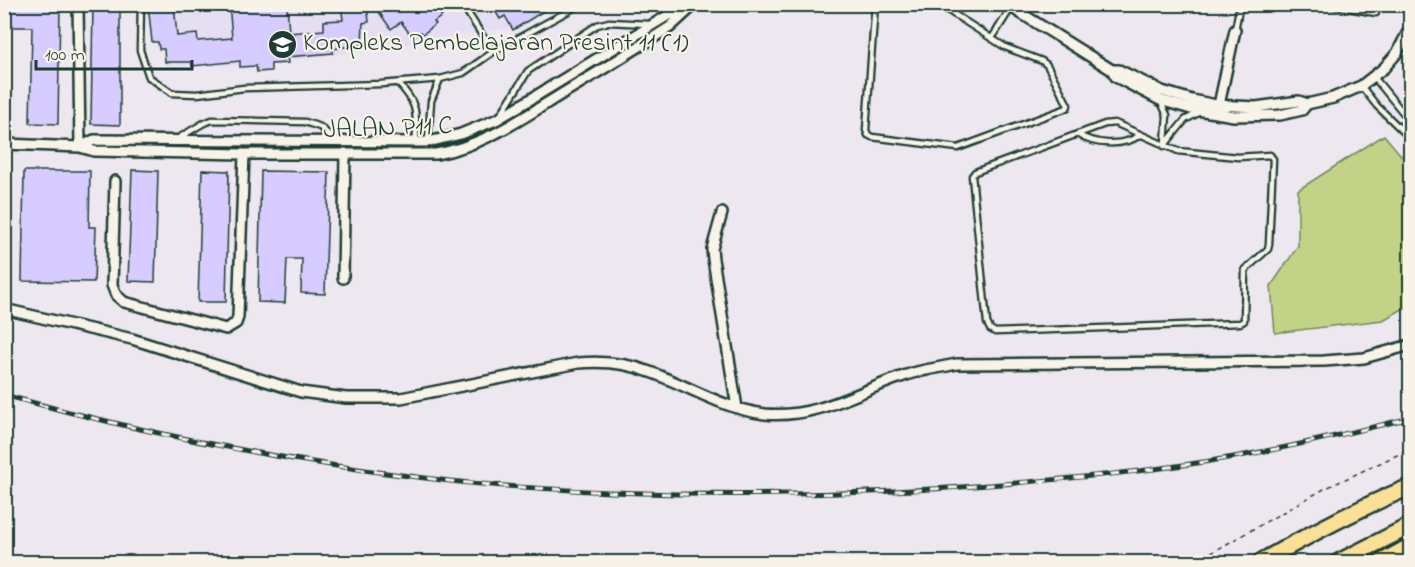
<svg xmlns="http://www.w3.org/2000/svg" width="1415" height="567" font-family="'Indie Flower',sans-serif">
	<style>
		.built { fill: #e6dff4 }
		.green { fill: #c2d286; stroke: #70885d; stroke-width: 1.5 }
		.building { fill: #d6ccff; stroke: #1f3d34; stroke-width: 1.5 }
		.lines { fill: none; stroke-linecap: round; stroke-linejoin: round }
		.service-casing { stroke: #1f3d34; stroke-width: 9 }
		.minor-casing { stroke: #1f3d34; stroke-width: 14 }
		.trunk-casing { stroke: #1f3d34; stroke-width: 20 }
		.motorway-casing { stroke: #1f3d34; stroke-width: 21 }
		.path { stroke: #1f3d34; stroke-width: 1.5; stroke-dasharray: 4.5 4.5; stroke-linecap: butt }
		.service { stroke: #f7f3e8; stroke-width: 4.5 }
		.minor { stroke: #f7f3e8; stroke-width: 9 }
		.trunk { stroke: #fadf96; stroke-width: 15 }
		.motorway { stroke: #fadf96; stroke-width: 16 }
		.rail-casing { stroke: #1f3d34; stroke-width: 5 }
		.rail { stroke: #f7f3e8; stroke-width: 3; stroke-dasharray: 9; stroke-linecap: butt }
		.labels { text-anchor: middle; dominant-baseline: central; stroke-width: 4.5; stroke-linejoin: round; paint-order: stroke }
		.poi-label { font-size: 26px; fill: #1f3d34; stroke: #f7f3e8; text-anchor: start }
		.street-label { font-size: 26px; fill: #1f3d34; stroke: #f7f3e8 }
	</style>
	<rect width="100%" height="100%" fill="#ede7ef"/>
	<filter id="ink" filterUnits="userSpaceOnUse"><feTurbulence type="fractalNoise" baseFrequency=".0167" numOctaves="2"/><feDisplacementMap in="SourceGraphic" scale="12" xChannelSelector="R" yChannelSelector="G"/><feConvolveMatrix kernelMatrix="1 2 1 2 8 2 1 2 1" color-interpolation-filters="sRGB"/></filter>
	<g filter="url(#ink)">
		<path class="built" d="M158 5H550L516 27 286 62 243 66 165 67Z"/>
		<path class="green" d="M1384 135 1410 166V305L1383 320 1275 333 1271 286 1298 246V190Z"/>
		<path class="building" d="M4 4H60L58 124 30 123 32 27H4Z
			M93 4H120V125L91 124Z
			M148 4H174L177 36 197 34 198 41 232 38 229 4H287L289 33 324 30V21L343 20 341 4H367L369 22 363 23 362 44 333 49V53L287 57 288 63 271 64V71L257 72 256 66 240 67V61L192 66V62H165L164 49H159L158 42H152Z
			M380 4H434L442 16 434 22 436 24 423 34 421 32 413 38 401 22 391 29 376 8Z
			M491 4H555L513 30 505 16 500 19Z
			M132 170 158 171 155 282 128 281Z
			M202 170 229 171 226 302H198Z
			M24 171H90L89 227H96L94 282 22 281Z
			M261 171 329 172 325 294 301 293 302 259H287L285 303 258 302Z"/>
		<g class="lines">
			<defs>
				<path id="service" d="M141 4 140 50 149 77 172 93 197 94 244 88 381 84 440 79 463 73 493 52 581 4
					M462 4 493 52
					M875 4 866 130 868 135 872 137 958 148 1067 108 1068 105 1047 65 1042 61 1005 47 938 4
					M1325 4 1376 13
					M1235 30 1240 4
					M992 38 1011 8
					M1373 76 1410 121
					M398 83C419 105 416 113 416 141
					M1361 86 1377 106 1410 138
					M1161 102 1167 115 1165 143
					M501 114 528 71 597 25 609 22 649 24
					M1115 123 1178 151 1238 157 1270 155 1273 159 1269 244 1268 249 1245 270 1244 321 1240 323 995 332 990 329 987 323 972 176 975 172 1105 124Z
					M1077 134C1094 145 1123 147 1140 135
					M177 139 202 124 212 120 305 122 320 127 335 140
					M428 142 431 101 440 79
					M1164 146 1185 120 1198 113"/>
				<path id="minor" d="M78 4 80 147
					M1006 4 1112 70 1116 77 1160 100 1191 109 1234 116 1280 115 1302 110 1307 104 1333 98 1361 86 1384 68 1397 53 1410 28
					M1112 70H1119L1162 91 1192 100 1216 105 1256 107 1299 101 1307 104
					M1219 105 1235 30
					M4 144 80 147 94 151 244 154H436C483 146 521 119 560 95 597 73 634 50 670 27L693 6
					M80 147 94 140 428 142 461 134 498 119 667 16 689 7
					M115 181 112 285 116 295 124 302 226 329 236 323 238 317 244 154
					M722 213 712 249 713 259 737 408
					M343 278 345 153
					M4 309 132 339 301 392 346 398H401L578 363C602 361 627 363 650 372 689 386 723 409 765 414 821 419 862 388 913 373 927 369 943 367 957 364L1324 361 1364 358 1410 345"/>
				<path id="trunk" d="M1261 562C1310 534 1358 508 1410 487
					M1339 562 1410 526"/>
				<path id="motorway" d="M1383 562 1410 547"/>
			</defs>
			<use href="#service" class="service-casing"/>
			<use href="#minor" class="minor-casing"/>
			<use href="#trunk" class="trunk-casing"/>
			<use href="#motorway" class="motorway-casing"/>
			<path class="path" d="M1195 562 1324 489 1410 449"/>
			<use href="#service" class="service"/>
			<use href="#minor" class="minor"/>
			<use href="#trunk" class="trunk"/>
			<use href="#motorway" class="motorway"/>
			<defs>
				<path id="rail" d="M4 395C142 433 283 461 425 478 486 486 548 489 610 492 741 497 871 495 1002 484 1092 477 1183 468 1271 450 1318 441 1364 429 1410 418"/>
			</defs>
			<use href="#rail" class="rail-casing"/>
			<use href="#rail" class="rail"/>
		</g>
	</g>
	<defs>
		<symbol id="school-disc" viewBox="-11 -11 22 22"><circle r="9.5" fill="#1f3d34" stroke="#f7f3e8"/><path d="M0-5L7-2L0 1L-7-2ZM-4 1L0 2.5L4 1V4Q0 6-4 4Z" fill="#fff"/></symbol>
	</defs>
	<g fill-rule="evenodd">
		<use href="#school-disc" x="266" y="28" width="33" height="33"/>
	</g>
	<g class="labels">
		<g class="poi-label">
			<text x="303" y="44">Kompleks Pembelajaran Presint 11 (1)</text>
		</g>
		<g class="street-label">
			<text transform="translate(388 129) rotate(-2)">JALAN P11 C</text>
		</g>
	</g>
	<rect width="1415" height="567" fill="none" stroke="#f7f3e8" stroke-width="24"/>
	<rect x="12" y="12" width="1391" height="543" fill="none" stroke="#1f3d34" stroke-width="2" filter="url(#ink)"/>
	<path d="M36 60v9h156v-9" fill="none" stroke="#1f3d34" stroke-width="3"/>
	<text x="45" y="60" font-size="18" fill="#1f3d34" stroke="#f7f3e8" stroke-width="4.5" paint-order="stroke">100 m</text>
</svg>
